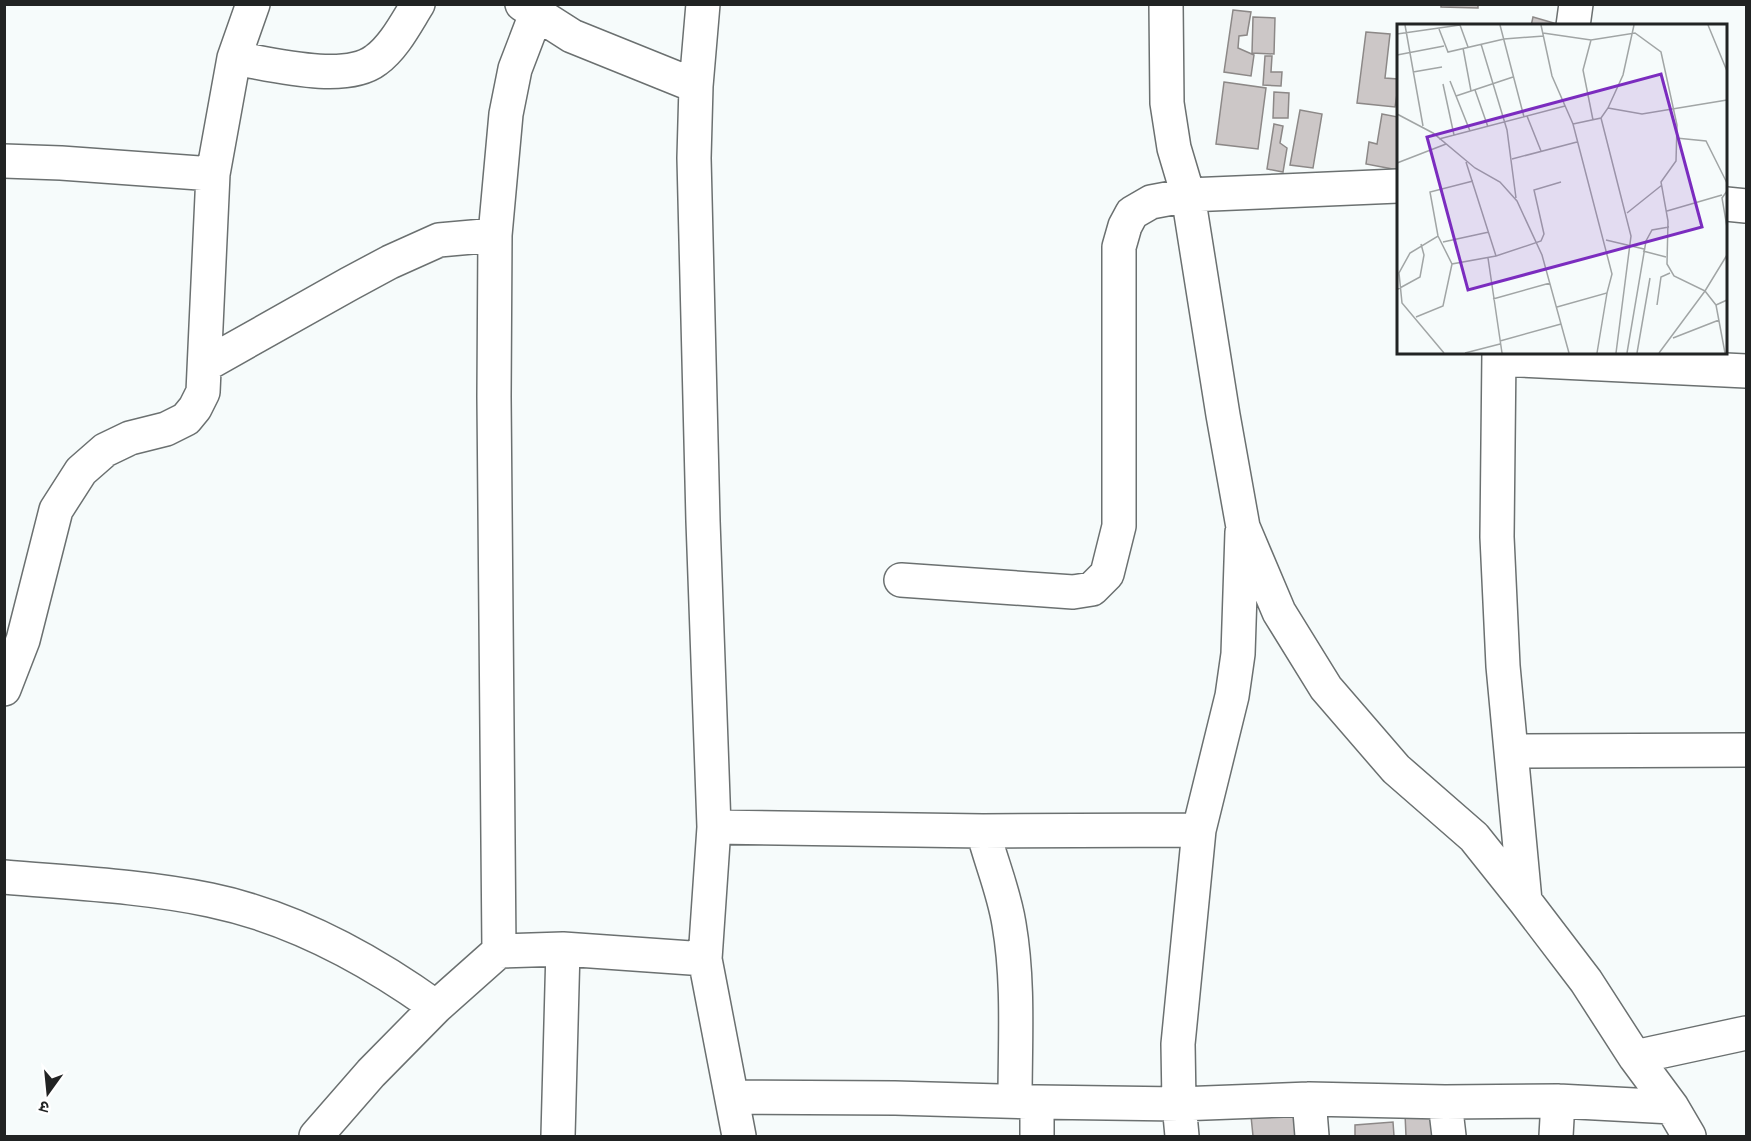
<svg xmlns="http://www.w3.org/2000/svg" width="1751" height="1141" font-family="'Open Sans','Noto Sans Devanagari',sans-serif">
	<style>
		.building { fill: #ccc7c7; stroke: #8c8887; stroke-width: 1.5 }
		.lines { fill: none; stroke-linecap: round; stroke-linejoin: round }
		.minor-casing { stroke: #6b7070; stroke-width: 36 }
		.minor { stroke: #fff; stroke-width: 33 }
		.inset-road { fill: none; stroke: #a1a5a5; stroke-width: 1.5 }
		.view { fill: #7b2cbf; fill-opacity: 0.15; stroke: #7b2cbf; stroke-width: 3 }
		.inset-edge { fill: none; stroke: #212323; stroke-width: 3 }
	</style>
	<rect width="100%" height="100%" fill="#f6fbfb"/>
	<path class="building" d="M1441 4H1478V8L1441 7Z
		M1233 10 1251 12 1247 35 1239 36 1238 48 1254 55 1251 76 1224 72Z
		M1253 17 1275 18 1274 54 1252 53Z
		M1533 17 1564 26H1531Z
		M1366 32 1390 34 1385 78 1398 79V95L1397 94 1395 107 1357 103Z
		M1265 56H1272L1271 72H1282L1281 86 1263 85Z
		M1224 82 1266 88 1258 149 1216 144Z
		M1274 92 1289 93 1288 118H1273Z
		M1300 110 1322 114 1313 168 1290 165Z
		M1382 114 1398 117V170L1366 164 1369 142 1377 144Z
		M1274 124 1283 126 1280 143 1287 148 1283 172 1267 169Z
		M1295 1113 1296 1136H1253L1251 1116Z
		M1439 1113 1442 1136H1406L1405 1114Z
		M1393 1122 1394 1136H1355V1125Z"/>
	<g class="lines">
		<defs>
			<path id="minor" d="M522 4 572 36 696 86
				M703 4 696 86 694 158 703 521 714 827 705 959 739 1136
				M1166 4 1167 103 1174 148 1188 195 1223 415 1243 527 1279 612 1326 688 1396 769 1474 837 1525 901 1586 981 1635 1057 1672 1107 1689 1136
				M1573 26 1576 4
				M234 58C270 64 345 84 376 60 394 47 406 23 418 4
				M4 161 61 163 213 174
				M1726 204 1746 206
				M1499 352 1497 537 1503 666 1525 901
				M1499 359 1746 371
				M205 365 349 284 390 262 439 240 495 235
				M901 580 1073 592 1092 589 1107 574 1119 526V247L1125 226 1132 213 1151 202 1188 195 1398 186
				M4 689 23 640 56 510 81 471 105 450 130 438 166 429 186 419 195 408 203 392 213 174 234 58 253 4
				M1511 751 1746 750
				M714 827 983 831 1199 830
				M983 831C991 862 1004 892 1009 924 1019 982 1015 1042 1015 1100
				M4 877C73 883 142 886 210 900 292 917 368 958 436 1007
				M499 951 494 397 495 235 506 114 515 69 536 14 537 4
				M1635 1057 1746 1033
				M732 1097 895 1098 1037 1102 1179 1104 1309 1099 1445 1102 1558 1101 1672 1107
				M1309 1099 1312 1136
				M1037 1102V1136
				M1445 1102 1449 1136
				M316 1136 371 1073 436 1007 499 951 563 949 705 959
				M558 1136 563 949
				M1182 1136 1179 1104 1178 1044 1199 830 1232 696 1238 654 1242 532
				M1556 1136 1558 1101"/>
		</defs>
		<use href="#minor" class="minor-casing"/>
		<use href="#minor" class="minor"/>
	</g>
	<g transform="translate(1397 24)">
		<rect width="330" height="330" fill="#f6fbfb"/>
		<path class="inset-road" d="M8 1 26 102M63 1 71 23M103 1 127 93M144 1 155 52 176 100 215 250 210 269 160 283M311 1 330 47M42 5 51 28 107 15 147 12M146 9 194 16 238 9 264 28 280 101 279 137 264 158 271 197 270 240 277 252 308 267 330 231M0 10 63 1M194 16 186 46 196 96M84 20 110 106 119 174M66 24 74 67M0 31 47 22M16 48 45 43M53 57 73 107M46 60 57 111M78 66 91 103M59 72 116 53M211 84 245 90 330 76M0 90 36 109 78 144 103 158 120 177 145 231 172 329M130 92 144 127M204 94 234 212 219 329M176 100 204 94 211 84 226 51 237 1M279 114 309 117 330 159M42 115 168 82M115 135 180 118M69 138 99 232M0 139 49 120M330 167 325 174 330 203M270 187 325 171M230 189 265 161M41 212 33 168 76 157M209 216 247 225M46 218 92 208M246 227 269 233M91 234 105 329M1 265 23 253 27 231 24 220M96 275 153 259M260 281 264 253 273 249M319 281 328 329M19 293 46 282 55 240 99 232 144 217 147 210 137 166 164 158M276 314 322 296M103 317 164 300M47 329 5 279 2 249 13 229 41 212 55 240M68 329 103 320M200 329 210 269M230 329 249 217 255 206 272 203M240 329 253 254M262 329 308 267 319 281 330 276"/>
		<path class="view" d="M264 50 305 203 71 266 30 113Z"/>
		<rect width="330" height="330" class="inset-edge"/>
	</g>
	<rect width="1751" height="1141" fill="none" stroke="#212323" stroke-width="12"/>
	<g transform="translate(48 1093) rotate(195)" stroke="#ffffff" stroke-width="4.5" paint-order="stroke">
	<path d="M0-4.5L10 22L0 15L-10 22Z" fill="#212323"/>
	<text y="-9" font-size="16" font-weight="bold" text-anchor="middle" fill="#212323">उ</text>
	</g>
</svg>
